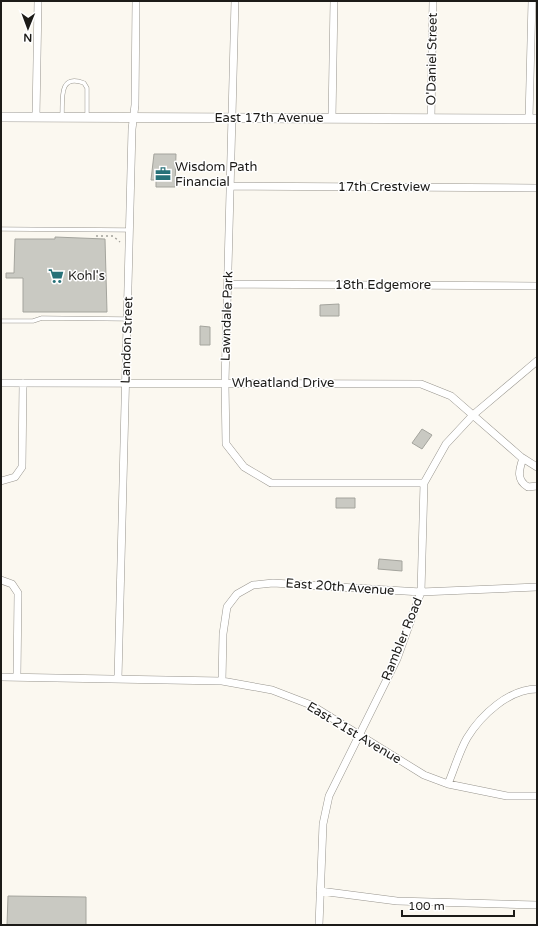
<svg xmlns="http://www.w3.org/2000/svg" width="538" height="926" font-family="'Varela Round',sans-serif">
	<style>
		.building { fill: #c9c9c2; stroke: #a4a49d }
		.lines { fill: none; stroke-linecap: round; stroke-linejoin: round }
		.lane-casing { stroke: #98958e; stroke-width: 4.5 }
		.street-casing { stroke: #98958e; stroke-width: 8 }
		.secondary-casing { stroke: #98958e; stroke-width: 10 }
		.path { stroke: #a3a19b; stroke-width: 1.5; stroke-dasharray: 2 3; stroke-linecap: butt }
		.lane { stroke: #fff; stroke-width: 3.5 }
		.street { stroke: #fff; stroke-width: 7 }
		.secondary { stroke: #fff; stroke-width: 9 }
		.labels { text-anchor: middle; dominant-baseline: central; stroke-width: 3; stroke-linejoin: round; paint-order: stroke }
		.street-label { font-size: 13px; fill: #1c1b18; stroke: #fff }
		.poi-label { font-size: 13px; fill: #1c1b18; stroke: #fff; text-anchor: start }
	</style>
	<rect width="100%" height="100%" fill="#fbf8f0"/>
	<path class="building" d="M154 154H176L175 187H156V180H151Z
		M55 237 105 239 107 312H23V278H6V273H14L15 239H55Z
		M339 304V316H320V305Z
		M200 326 210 327V345H200Z
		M422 429 432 435 422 449 412 443Z
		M336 498H355V508H336Z
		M379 559 402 561V571L378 569Z
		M8 896 86 897V925H7Z"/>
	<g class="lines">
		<defs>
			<path id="lane" d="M62 116C63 100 58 73 84 83L87 88V117
				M1 229 130 230
				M1 321H33L42 318 127 319"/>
			<path id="street" d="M235 1 225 383 226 444 244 467 271 483H424
				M36 117 38 1
				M332 118 334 1
				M431 118 433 1
				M529 119 532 1
				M231 186 537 188
				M228 284 537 286
				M1 383 421 384 451 396 521 457 537 467
				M523 458C519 470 516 480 528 487L537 486
				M1 481 15 477 22 467 23 383
				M1 580 12 584 18 593 17 677
				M1 677 222 681 272 690 311 705 424 775 448 784 507 796H537
				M118 679 132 129 135 105 136 1
				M222 681 223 634 227 607 237 594 253 585 273 583 421 592 537 587
				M448 784C454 770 459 752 467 738 481 715 509 689 537 689
				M320 891 397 901 537 905
				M319 925 323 824 329 796 397 659 421 592 424 483 446 444 473 415 537 361"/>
			<path id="secondary" d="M1 117 537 119"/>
		</defs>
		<use href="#lane" class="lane-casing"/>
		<use href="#street" class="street-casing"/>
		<use href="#secondary" class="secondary-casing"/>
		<path class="path" d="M96 236H113L120 242"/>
		<use href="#lane" class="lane"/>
		<use href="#street" class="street"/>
		<use href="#secondary" class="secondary"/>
	</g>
	<defs>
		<symbol id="office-bare" viewBox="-9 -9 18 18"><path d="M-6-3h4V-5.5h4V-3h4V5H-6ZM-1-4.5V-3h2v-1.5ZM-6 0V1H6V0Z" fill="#277178" stroke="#fff" stroke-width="2.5" paint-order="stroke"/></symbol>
		<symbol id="supermarket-bare" viewBox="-9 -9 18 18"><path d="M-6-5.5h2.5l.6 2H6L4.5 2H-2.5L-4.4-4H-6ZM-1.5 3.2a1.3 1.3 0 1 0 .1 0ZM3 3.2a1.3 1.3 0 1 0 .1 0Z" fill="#277178" stroke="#fff" stroke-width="2.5" paint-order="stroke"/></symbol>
	</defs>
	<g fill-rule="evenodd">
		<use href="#office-bare" x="152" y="163" width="22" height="22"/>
		<use href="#supermarket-bare" x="45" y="265" width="22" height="22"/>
	</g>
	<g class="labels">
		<g class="street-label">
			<text transform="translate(432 59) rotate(-89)">O'Daniel Street</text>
			<text x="269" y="118">East 17th Avenue</text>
			<text x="384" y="187">17th Crestview</text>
			<text x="383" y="285">18th Edgemore</text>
			<text transform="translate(227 316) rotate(-88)">Lawndale Park</text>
			<text transform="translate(127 340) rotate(-88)">Landon Street</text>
			<text x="283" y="383">Wheatland Drive</text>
			<text transform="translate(340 587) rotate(4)">East 20th Avenue</text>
			<text transform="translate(402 639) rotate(-68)">Rambler Road</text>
			<text transform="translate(354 733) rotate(31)">East 21st Avenue</text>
		</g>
		<g class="poi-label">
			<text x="175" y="167">Wisdom Path<tspan x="175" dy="15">Financial</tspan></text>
			<text x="68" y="276">Kohl's</text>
		</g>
	</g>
	<rect width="538" height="926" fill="none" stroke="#1c1b18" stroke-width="4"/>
	<g transform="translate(28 28) rotate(181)" stroke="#ffffff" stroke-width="3" paint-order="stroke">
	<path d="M0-3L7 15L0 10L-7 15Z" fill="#1c1b18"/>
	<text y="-6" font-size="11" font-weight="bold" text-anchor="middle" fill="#1c1b18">N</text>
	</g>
	<path d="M402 910v6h112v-6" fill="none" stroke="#1c1b18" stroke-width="2"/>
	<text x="408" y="910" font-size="12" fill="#1c1b18" stroke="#ffffff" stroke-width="3" paint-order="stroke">100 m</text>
</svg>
